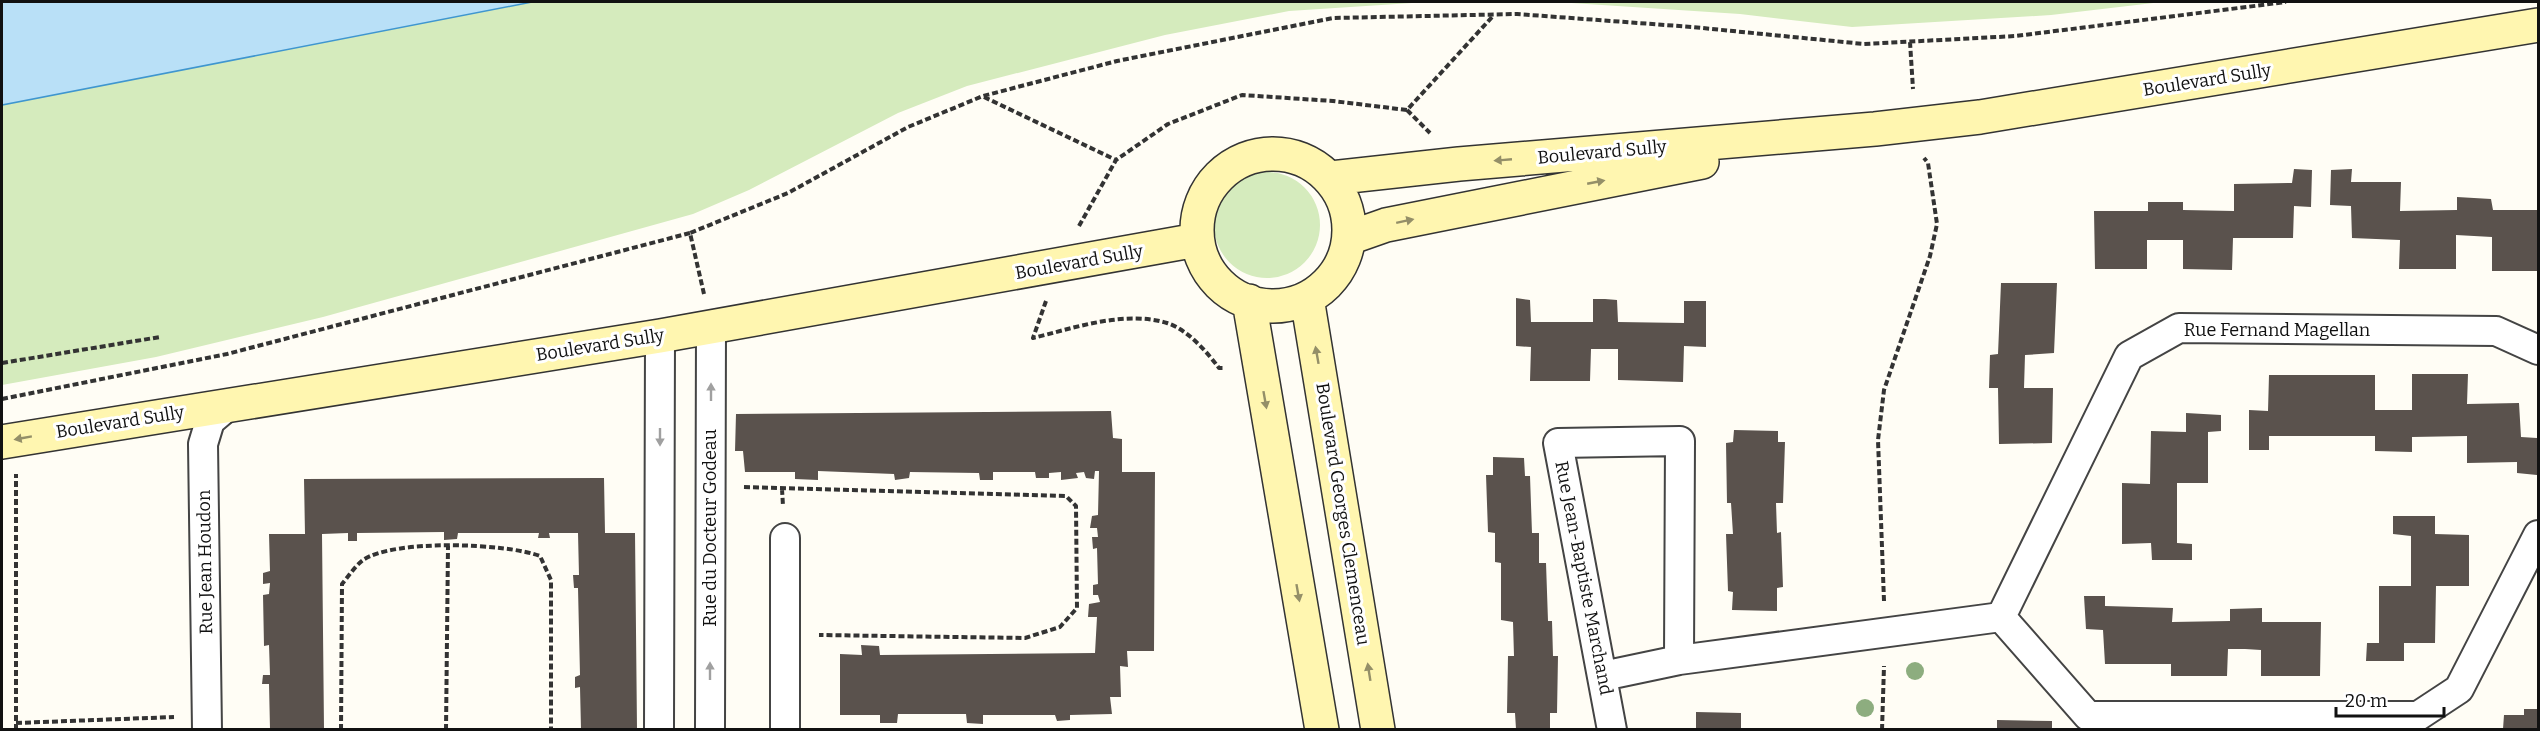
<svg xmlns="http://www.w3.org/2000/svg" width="2540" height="731" font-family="Bitter,serif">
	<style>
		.green { fill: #d5ebbd }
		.water { fill: #b9e0f7; stroke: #3f96cf; stroke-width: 1.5 }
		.building { fill: #5a524d }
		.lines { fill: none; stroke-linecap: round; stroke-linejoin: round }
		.street-casing { stroke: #444; stroke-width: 32 }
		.secondary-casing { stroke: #333; stroke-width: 36 }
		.path { stroke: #333; stroke-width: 4; stroke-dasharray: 6 3; stroke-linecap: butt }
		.street { stroke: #fff; stroke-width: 28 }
		.secondary { stroke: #fff6b0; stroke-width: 33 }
		.tree { fill: #8dad7f }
		.oneway { fill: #948f68 }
		.oneway2 { fill: #a0a0a0 }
		.labels { text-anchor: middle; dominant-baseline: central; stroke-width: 6; stroke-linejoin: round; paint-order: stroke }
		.street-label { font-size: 18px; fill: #111; stroke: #fff }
	</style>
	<rect width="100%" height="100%" fill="#fffdf5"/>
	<path class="green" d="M532 2H1543L1412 3 1289 11 1165 35 967 86 898 113 749 190 693 214 323 317 156 357 2 385V105Z
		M1556 2H2162L2051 15 1852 27 1740 14Z
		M1214 225a53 53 0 1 1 106 0a53 53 0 1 1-106 0Z"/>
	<path class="water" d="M2 2H532L2 105Z"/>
	<path class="building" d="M2294 169 2312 170 2311 207 2294 206 2293 238H2233L2232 270 2183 269V240H2147V269H2095L2094 211H2148V202H2183V210L2234 211V184L2292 183Z
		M2352 169 2351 182H2401L2400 211 2457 210V197L2491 199 2493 210H2538V271H2492V237L2456 235V269H2399L2400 240 2352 238 2351 206 2330 205 2331 170Z
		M2001 283H2057L2054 353 2025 355 2024 388H2053L2052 443 1999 444 1998 388H1989L1990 355 1998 354Z
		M1516 298 1530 300 1531 322H1593V299H1605L1617 300 1618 322 1684 323V301H1706V347L1684 346 1683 382 1618 380V349H1591L1590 381H1530L1531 347 1516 346Z
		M2412 374H2468L2467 404 2519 403 2521 437 2537 438V475L2517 473V462L2467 463V436L2412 437V452L2375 451V436H2269V450H2249V410L2268 411 2269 375H2375V410H2412Z
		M1111 411 1113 438 1122 439V472H1155L1154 651H1127L1128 667 1120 666 1121 697H1110L1112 714 1070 715V720L1057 721 1055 715H983V724L967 723 966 714H898L897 723H880V715H840V654L862 655 861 645 879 646 880 655 1095 653 1097 617H1088L1089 604 1100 602 1098 595H1093V585L1098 584 1097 548 1093 549 1092 537H1098L1097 528H1090L1092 516 1098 515 1099 471H1095L1094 479 1086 478 1084 472 1076 473 1078 478 1061 480V472L1049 473V478H1036L1035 472H993V480H980L979 473 910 472 909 478 895 480 894 474 818 471V480L795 479V472H745L743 451H735L736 414Z
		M2186 413 2221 415V431L2208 432V483H2177V543L2192 544V560H2152L2151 543 2122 544V483L2150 484 2151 431 2186 432Z
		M1734 430 1778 431V442H1785L1783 503H1776L1777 533 1781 532 1783 587 1777 588V611L1732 610 1733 592 1728 591 1726 534H1733L1731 503H1727L1726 443 1733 442Z
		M1493 457 1524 458 1525 476H1530L1532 533H1539V563H1546L1548 621H1552L1553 656H1558L1557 713H1550V729H1516L1515 713H1507L1508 656H1514L1513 622 1501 620V563L1495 562V533L1488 532 1486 475H1493Z
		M604 478 605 533H635L637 729H581L580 687 575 688V677L580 675 578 588H574L573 575H579L578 533H549L550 538H538L539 533H458L457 539 444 540V532L357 533V541H348V533L322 534 324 729H270L269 684H262L263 675H270L269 645 264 646 263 595 269 594 270 583 263 584V573L270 571 269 534H305L304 479Z
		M2393 516H2435V534L2469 535V586H2436L2435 643H2404V661H2366L2367 643H2379V586H2411V536L2393 534Z
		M2084 596H2105V606L2173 608 2172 622 2230 621V609L2262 608V622H2321L2320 676H2261V650L2245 649H2228L2227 676H2171V664H2105L2103 630 2086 629Z
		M2524 709H2538V729H2503L2504 715H2524Z
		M1696 712 1741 713V729H1696Z
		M1997 720 2052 721V729H1997Z"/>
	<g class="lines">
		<defs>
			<path id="street" d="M2001 617 2129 356 2179 328 2496 331 2538 350
				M2001 617 2088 716H2418L2459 689 2538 535
				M1603 676 1679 660 2001 617
				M207 730 203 444 210 421 229 405
				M659 730 660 336
				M710 730 711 327
				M785 730V538
				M1612 730 1558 443 1680 441 1679 660"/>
			<path id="secondary" d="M1197 230a76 76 0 1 1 152 0a76 76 0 1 1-152 0Z
				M1331 178 1459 164 1875 129 1980 117 2538 25
				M1349 238 1386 225 1702 162
				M1307 298 1378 730
				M1249 301 1322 730
				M2 442 660 336 1197 240"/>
		</defs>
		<use href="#street" class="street-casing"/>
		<use href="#secondary" class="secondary-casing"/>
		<path class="path" d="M1910 42 1913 89
			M984 97 1116 160
			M1407 110 1430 133
			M1079 226 1116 160 1168 124 1242 95 1333 101 1407 110 1493 16
			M704 294 690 233 788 193 908 127 983 96 1117 61 1333 18 1517 14 1692 27 1864 44 2016 36 2286 2
			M1046 301 1033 338C1074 328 1125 310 1167 323 1187 329 1207 352 1219 368H1225
			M2 363 160 337
			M2 399 227 354 690 233
			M744 487 1066 496 1076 506 1077 608 1060 627 1025 638 819 635
			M782 489 783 506
			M1884 601 1878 440 1884 390 1930 256 1937 224 1928 163 1924 158
			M16 723 174 717
			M16 730V474
			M341 730 342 584C348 577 355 566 363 560 394 539 505 543 540 556L551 580V730
			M446 730 448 546
			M1882 730 1884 666"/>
		<use href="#street" class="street"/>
		<use href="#secondary" class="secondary"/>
	</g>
	<g class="tree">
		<circle cx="1915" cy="671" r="9"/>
		<circle cx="1865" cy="708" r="9"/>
	</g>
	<defs><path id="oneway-solid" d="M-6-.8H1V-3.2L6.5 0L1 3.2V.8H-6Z" transform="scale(1.5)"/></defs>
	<g class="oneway">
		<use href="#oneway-solid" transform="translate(1503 160) rotate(175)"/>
		<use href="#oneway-solid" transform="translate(1596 182) rotate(-11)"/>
		<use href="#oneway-solid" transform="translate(1405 221) rotate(-12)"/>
		<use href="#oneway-solid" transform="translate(1317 355) rotate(-100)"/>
		<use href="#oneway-solid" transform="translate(1265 400) rotate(80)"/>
		<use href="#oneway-solid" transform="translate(23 438) rotate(170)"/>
		<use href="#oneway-solid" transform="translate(1298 593) rotate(80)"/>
		<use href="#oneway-solid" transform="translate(1369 672) rotate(-99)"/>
	</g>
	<g class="oneway2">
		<use href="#oneway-solid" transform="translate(711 392) rotate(-90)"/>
		<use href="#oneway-solid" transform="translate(660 437) rotate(90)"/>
		<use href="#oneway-solid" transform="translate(710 671) rotate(-90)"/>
	</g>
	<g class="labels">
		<g class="street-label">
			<text transform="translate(2207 80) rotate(-9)">Boulevard Sully</text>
			<text transform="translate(1602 152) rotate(-5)">Boulevard Sully</text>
			<text transform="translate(1079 262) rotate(-10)">Boulevard Sully</text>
			<text x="2277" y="330">Rue Fernand Magellan</text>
			<text transform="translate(600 345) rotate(-9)">Boulevard Sully</text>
			<text transform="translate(120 422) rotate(-9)">Boulevard Sully</text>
			<text transform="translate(1343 514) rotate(81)">Boulevard Georges Clemenceau</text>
			<text transform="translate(710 528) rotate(-90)">Rue du Docteur Godeau</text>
			<text transform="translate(205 562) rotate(-91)">Rue Jean Houdon</text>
			<text transform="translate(1584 578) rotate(79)">Rue Jean-Baptiste Marchand</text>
		</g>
	</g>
	<rect width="2540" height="731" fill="none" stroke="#111111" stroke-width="6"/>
	<path d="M2336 707v9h108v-9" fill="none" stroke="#111111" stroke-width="3"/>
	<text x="2345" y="707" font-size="18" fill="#111111" stroke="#ffffff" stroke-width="4.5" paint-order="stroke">20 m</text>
</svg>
